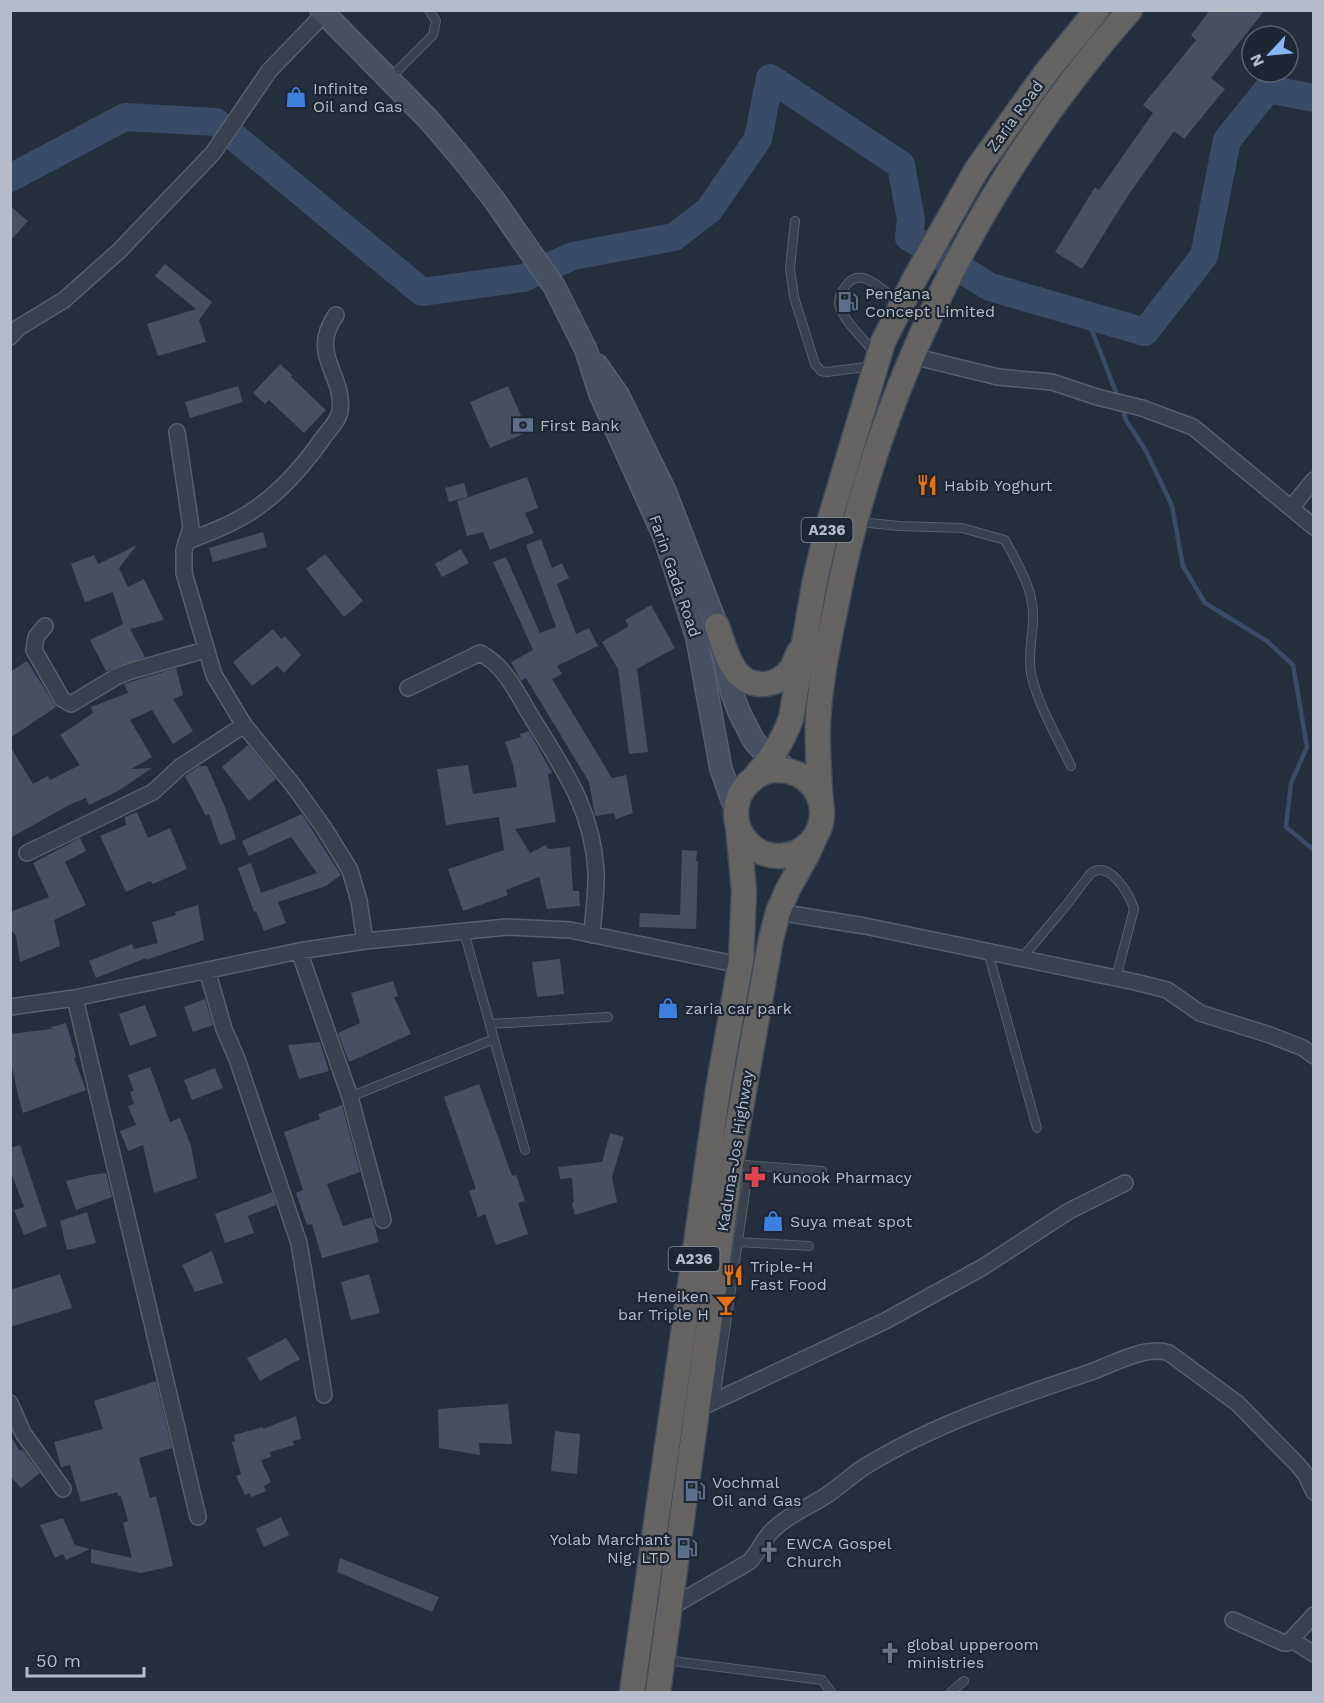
<svg xmlns="http://www.w3.org/2000/svg" width="1324" height="1703" font-family="'Work Sans',sans-serif">
	<style>
		.lines { fill: none; stroke-linecap: round; stroke-linejoin: round }
		.stream { stroke: #394c67; stroke-width: 4.5 }
		.river { stroke: #394c67; stroke-width: 28 }
		.building { fill: #455162 }
		.service-casing { stroke: #565f6c; stroke-width: 10 }
		.minor-casing { stroke: #565f6c; stroke-width: 18 }
		.secondary-casing { stroke: #565f6c; stroke-width: 24 }
		.trunk-casing { stroke: #434c59; stroke-width: 27 }
		.service { stroke: #38414e; stroke-width: 8 }
		.minor { stroke: #38414e; stroke-width: 15 }
		.secondary { stroke: #465061; stroke-width: 21 }
		.trunk { stroke: #656462; stroke-width: 24 }
		.labels { text-anchor: middle; dominant-baseline: central; stroke-width: 4.5; stroke-linejoin: round; paint-order: stroke }
		.shield { fill: #1d2633; stroke: #878f9c; stroke-width: 1.5 }
		.shield-label { font-size: 15px; font-weight: bold; fill: #b4bcc9 }
		.poi-label { font-size: 16px; fill: #b4bcc9; stroke: #1d2633; text-anchor: start }
		.street-label { font-size: 16px; fill: #b4bcc9; stroke: #1d2633 }
	</style>
	<rect width="100%" height="100%" fill="#242f3e"/>
	<g class="lines">
		<path class="stream" d="M1086 315 1119 400
			M1122 408 1126 420 1146 451 1172 506 1183 566 1205 603 1267 641 1293 665 1307 747 1291 783 1286 827 1314 850"/>
		<path class="river" d="M10 178 125 117 216 122 422 292 523 278 573 256 674 237 709 210 758 139 770 78 901 165 911 220 909 237 990 287 1145 332 1204 256 1227 140 1268 89 1314 98"/>
	</g>
	<path class="building" d="M1210 10H1265L1211 78 1225 89 1184 139 1174 131 1129 194 1082 269 1055 252 1095 187 1099 190 1153 113 1143 105 1196 40 1191 35Z
		M10 206 28 221 10 241Z
		M165 264 212 302 199 320 206 342 158 356 147 324 196 309 155 276Z
		M280 364 292 375 291 377 326 410 304 433 269 400 265 404 253 393Z
		M238 386 243 402 190 418 185 402Z
		M508 386 528 432 490 448 470 402Z
		M527 477 538 508 525 513 534 533 490 550 483 532 467 536 457 501Z
		M464 483 468 497 449 502 445 488Z
		M263 532 267 547 213 562 209 548Z
		M541 539 552 568 562 563 569 578 557 584 576 634 589 628 598 646 557 666 562 674 552 679 612 778 626 775 633 813 616 819 614 813 595 816 589 782 526 678 521 681 511 662 533 650 493 562 506 557 540 633 556 627 526 545Z
		M137 545 119 568 128 587 144 579 164 620 130 629 145 657 106 671 90 640 123 624 113 592 85 602 71 564 94 555 98 564Z
		M461 549 469 563 442 577 435 564Z
		M325 554 363 601 344 617 306 569Z
		M651 605 675 648 637 669 648 752 629 754 618 669 602 642 629 626 625 620Z
		M273 629 281 639 285 636 301 655 284 673 277 666 252 686 233 662Z
		M27 661 56 707 10 738V672Z
		M176 668 183 695 173 699 193 731 173 744 152 710 130 720 152 757 131 769 152 768 118 791 89 805 86 798 71 804 10 838V746L33 784 48 776 50 780 80 765 60 735 93 713 91 707 128 693 124 684Z
		M529 731 552 773 548 774 556 822 515 829 530 853 546 845 548 849 570 847 573 891H579L580 906 547 909 539 877 506 890 508 895 463 911 448 869 504 850 499 817 446 825 437 769 468 765 473 794 517 787 513 765 505 742 521 737 520 734Z
		M248 745 276 779 249 801 222 767Z
		M199 766H207L225 807 236 839 220 845 209 814 206 816 185 776Z
		M137 812 148 838 170 828 187 869 153 884 150 881 126 892 100 836 126 825 125 817Z
		M302 814 341 875 326 886 278 902 286 923 264 931 256 911 254 912 238 868 251 863 261 893 317 873 291 837 249 856 242 841Z
		M80 838 86 851 65 862 86 905 54 920 60 946 20 962 16 936 10 928V912L49 897 33 863Z
		M682 850 697 851 696 861H698L696 929 639 927 640 913 680 915Z
		M198 905 204 940 146 960V958L96 978 89 961 132 944 134 949 158 943 152 922 176 915 175 912Z
		M560 959 564 994 537 997 532 962Z
		M393 981 398 996 394 997 411 1034 349 1062 338 1033 360 1023 351 993Z
		M205 999 213 1025 193 1032 184 1007Z
		M145 1005 157 1036 130 1046 119 1014Z
		M66 1023 76 1057 74 1058 86 1090 23 1113 19 1099 10 1058V1034L52 1029 51 1027Z
		M320 1042 329 1071 299 1079 288 1045Z
		M150 1067 170 1122 180 1118 191 1146 197 1178 154 1193 143 1145 128 1151 120 1131 136 1125 128 1106 134 1104 130 1092 134 1091 128 1075Z
		M215 1068 223 1088 192 1100 184 1080Z
		M479 1084 512 1176 516 1175 525 1201 518 1203 528 1234 496 1245 485 1214 478 1217 469 1191 476 1189 444 1097Z
		M342 1105 360 1172 327 1184 343 1226 372 1217 379 1242 322 1258 312 1224 307 1225 296 1193 303 1190 284 1132 320 1119 318 1114Z
		M610 1133 624 1137 612 1177 617 1202 575 1215 572 1203 574 1202 572 1178 560 1179 558 1167 602 1162Z
		M20 1145 47 1226 24 1235 14 1210 24 1207 10 1170V1148Z
		M106 1173 112 1197 76 1210 66 1181 90 1175Z
		M272 1192 276 1205 248 1216 254 1233 225 1243 215 1214Z
		M87 1212 96 1243 67 1250 60 1221Z
		M212 1251 223 1283 195 1292 182 1265Z
		M60 1274 72 1308 10 1327V1290Z
		M369 1274 380 1313 351 1320 341 1282Z
		M286 1338 300 1359 260 1381 247 1358Z
		M156 1381 172 1448 139 1458 150 1498 156 1496 173 1566 141 1573 91 1563V1549L132 1558 123 1523 128 1521 121 1496H118L117 1492 81 1502 70 1465 61 1467 54 1442 103 1429 94 1401Z
		M508 1404 512 1444 479 1443 480 1455 439 1448 438 1409Z
		M296 1416 301 1439 293 1441 294 1445 270 1452 271 1457 261 1460 271 1482 264 1486 266 1491 251 1497 249 1493 245 1495 236 1476 241 1474 232 1442 235 1441 234 1435 263 1427V1429Z
		M555 1431 580 1434 577 1474 551 1471Z
		M10 1435 20 1451 22 1449 40 1473 21 1488 10 1476Z
		M281 1517 289 1535 264 1547 256 1529Z
		M63 1518 75 1545 90 1549 66 1560 63 1554 55 1558 40 1525Z
		M340 1558 439 1597 432 1612 337 1572Z"/>
	<g class="lines">
		<defs>
			<path id="service" d="M390 78 433 35 436 21 429 10
				M795 221 790 268 794 297 815 364 821 371 827 372 873 366
				M876 354C866 342 842 319 839 305 838 298 842 292 845 287 860 263 883 291 898 302
				M860 522 899 526 962 528 1005 540C1019 567 1035 591 1033 622 1032 639 1028 656 1031 673 1037 703 1057 737 1071 766
				M464 932 525 1150
				M988 952 1037 1128
				M1021 959 1064 908 1090 874C1108 858 1130 894 1134 909L1116 978
				M490 1024 608 1017
				M350 1097 494 1039
				M744 1165 822 1171
				M739 1242 809 1246
				M715 1400 749 1165
				M665 1660 822 1680 831 1692
				M951 1692 964 1681"/>
			<path id="minor" d="M10 337 18 328 64 300 119 251 213 153 269 71 324 14
				M912 356 998 377 1052 382 1097 397 1142 408 1193 427 1314 527
				M177 432 191 527 184 550V573L214 675 244 725 293 785 324 828 350 870 359 901 365 941
				M1291 508 1314 480
				M186 542C202 535 218 530 233 522 270 504 300 471 323 438 328 431 339 420 340 411 345 374 308 355 336 315
				M45 626 36 637 34 650 62 699 71 704 116 677 131 671 205 650
				M408 688 480 653C504 665 516 691 529 713 561 766 592 806 596 871 597 892 593 914 592 935
				M27 853 153 792 180 767 244 725
				M778 912 865 926 1135 982 1167 990 1200 1013 1270 1035 1303 1048 1314 1056
				M299 951 350 1097 383 1220
				M207 970 224 1029 237 1059 299 1243 324 1395
				M75 998 198 1517
				M10 1007 75 998 299 951 365 941 507 927 570 930 740 965
				M10 1403 23 1433 63 1489
				M698 1409 885 1321 983 1267 1069 1211 1125 1183
				M671 1607 749 1562C758 1553 762 1542 770 1533 785 1516 809 1507 827 1495 840 1486 851 1476 864 1467 934 1424 1013 1398 1091 1372 1113 1364 1146 1345 1169 1353L1237 1403 1297 1464 1306 1475 1314 1492
				M1233 1620 1284 1643H1288L1314 1615
				M1292 1640 1314 1654"/>
			<path id="secondary" d="M321 10 429 120 464 161 495 201 554 286 586 350 600 394 663 534 675 569 697 638 721 769 736 811
				M597 365 618 395 665 491 717 626 732 693 739 712 754 741 763 751 791 772"/>
			<path id="trunk" d="M717 626C722 640 726 657 735 670 749 690 777 688 791 669 795 664 796 657 799 652
				M736 813a43 43 0 1 1 86 0a43 43 0 1 1-86 0Z
				M751 781C769 761 782 744 791 718L815 580 827 529 883 342 914 280 977 169 1045 74 1097 10
				M821 804C819 777 817 750 818 722 820 683 828 644 836 606 878 386 982 178 1130 10
				M632 1692 718 1089 741 960 744 891 738 826
				M658 1692 731 1164 771 939 778 912 788 889 807 855 817 833"/>
		</defs>
		<use href="#service" class="service-casing"/>
		<use href="#minor" class="minor-casing"/>
		<use href="#secondary" class="secondary-casing"/>
		<use href="#trunk" class="trunk-casing"/>
		<use href="#service" class="service"/>
		<use href="#minor" class="minor"/>
		<use href="#secondary" class="secondary"/>
		<use href="#trunk" class="trunk"/>
	</g>
	<defs>
		<symbol id="shop-bare" viewBox="-9 -9 18 18"><path d="M-5-2.5h2.3a2.7 3.5 0 0 1 5.4 0H5L5.5 6h-11ZM-1.5-2.5h3a1.5 2.3 0 0 0-3 0Z" fill="#3f7fe0" stroke="#1d2633" stroke-width="2.5" paint-order="stroke"/></symbol>
		<symbol id="fuel-bare" viewBox="-9 -9 18 18"><path d="M-5.5-6h7V0h2V4h1.3V-2.5L3-4.5l.8-.8L6-3V5H2.5V1h-1V6h-7ZM-4.2-4.7v3.2H.2V-4.7Z" fill="#5c6f8a" stroke="#1d2633" stroke-width="2.5" paint-order="stroke"/></symbol>
		<symbol id="bank-bare" viewBox="-9 -9 18 18"><path d="M-6-4H6V4H-6ZM0-2.3a2.3 2.3 0 1 0 0 4.6a2.3 2.3 0 1 0 0-4.6Z" fill="#5c6f8a" stroke="#1d2633" stroke-width="2.5" paint-order="stroke"/></symbol>
		<symbol id="restaurant-bare" viewBox="-9 -9 18 18"><path d="M-5-6h1v4h1v-4h1v4h1v-4h1v5L-1.5 .5V6h-2V.5L-5-1ZM5-6V6H3V1.5H1.5Q1.5-4 5-6Z" fill="#e8710a" stroke="#1d2633" stroke-width="2.5" paint-order="stroke"/></symbol>
		<symbol id="pharmacy-bare" viewBox="-9 -9 18 18"><path d="M-2-6h4v4h4v4h-4v4h-4v-4h-4v-4h4Z" fill="#e0444e" stroke="#1d2633" stroke-width="2.5" paint-order="stroke"/></symbol>
		<symbol id="bar-bare" viewBox="-9 -9 18 18"><path d="M-6-5H6L.8 .8V4.5H3.5V6h-7V4.5H-.8V.8Z" fill="#e8710a" stroke="#1d2633" stroke-width="2.5" paint-order="stroke"/></symbol>
		<symbol id="church-bare" viewBox="-9 -9 18 18"><path d="M-1.2-6h2.4v3.5h3.3v2.4h-3.3V6h-2.4V-.1h-3.3v-2.4h3.3Z" fill="#6b7280" stroke="#1d2633" stroke-width="2.5" paint-order="stroke"/></symbol>
	</defs>
	<g fill-rule="evenodd">
		<use href="#shop-bare" x="281" y="82" width="30" height="30"/>
		<use href="#fuel-bare" x="833" y="287" width="30" height="30"/>
		<use href="#bank-bare" x="508" y="410" width="30" height="30"/>
		<use href="#restaurant-bare" x="912" y="470" width="30" height="30"/>
		<use href="#shop-bare" x="653" y="993" width="30" height="30"/>
		<use href="#pharmacy-bare" x="740" y="1162" width="30" height="30"/>
		<use href="#shop-bare" x="758" y="1206" width="30" height="30"/>
		<use href="#restaurant-bare" x="718" y="1260" width="30" height="30"/>
		<use href="#bar-bare" x="711" y="1290" width="30" height="30"/>
		<use href="#fuel-bare" x="680" y="1476" width="30" height="30"/>
		<use href="#fuel-bare" x="672" y="1533" width="30" height="30"/>
		<use href="#church-bare" x="754" y="1537" width="30" height="30"/>
		<use href="#church-bare" x="875" y="1638" width="30" height="30"/>
	</g>
	<g class="labels">
		<g class="shield">
			<rect x="801.5" y="518" width="51" height="24" rx="4.5"/>
			<rect x="668.5" y="1247" width="51" height="24" rx="4.5"/>
		</g>
		<g class="shield-label">
			<text x="827" y="530">A236</text>
			<text x="694" y="1259">A236</text>
		</g>
		<g class="poi-label">
			<text x="313" y="88">Infinite<tspan x="313" dy="18">Oil and Gas</tspan></text>
			<text x="865" y="293">Pengana<tspan x="865" dy="18">Concept Limited</tspan></text>
			<text x="540" y="425">First Bank</text>
			<text x="944" y="485">Habib Yoghurt</text>
			<text x="685" y="1008">zaria car park</text>
			<text x="772" y="1177">Kunook Pharmacy</text>
			<text x="790" y="1221">Suya meat spot</text>
			<text x="750" y="1266">Triple-H<tspan x="750" dy="18">Fast Food</tspan></text>
			<text x="709" y="1296" text-anchor="end">Heneiken<tspan x="709" dy="18">bar Triple H</tspan></text>
			<text x="712" y="1482">Vochmal<tspan x="712" dy="18">Oil and Gas</tspan></text>
			<text x="670" y="1539" text-anchor="end">Yolab Marchant<tspan x="670" dy="18">Nig. LTD</tspan></text>
			<text x="786" y="1543">EWCA Gospel<tspan x="786" dy="18">Church</tspan></text>
			<text x="907" y="1644">global upperoom<tspan x="907" dy="18">ministries</tspan></text>
		</g>
		<g class="street-label">
			<text transform="translate(1015 116) rotate(-54)">Zaria Road</text>
			<text transform="translate(675 576) rotate(71)">Farin Gada Road</text>
			<text transform="translate(735 1151) rotate(-81)">Kaduna-Jos Highway</text>
		</g>
	</g>
	<rect width="1324" height="1703" fill="none" stroke="#b4bcc9" stroke-width="24"/>
	<g transform="translate(1270 54) rotate(244)"><circle r="28" fill="#1d2633" stroke="#59626f" stroke-width="1.5"/>
	<path d="M0-4.5L10 22L0 15L-10 22Z" fill="#8ab4f8"/>
	<text y="-9" font-size="16" font-weight="bold" text-anchor="middle" fill="#b4bcc9">N</text>
	</g>
	<path d="M27 1667v9h117v-9" fill="none" stroke="#b4bcc9" stroke-width="3"/>
	<text x="36" y="1667" font-size="18" fill="#b4bcc9" stroke="#1d2633" stroke-width="4.5" paint-order="stroke">50 m</text>
</svg>
